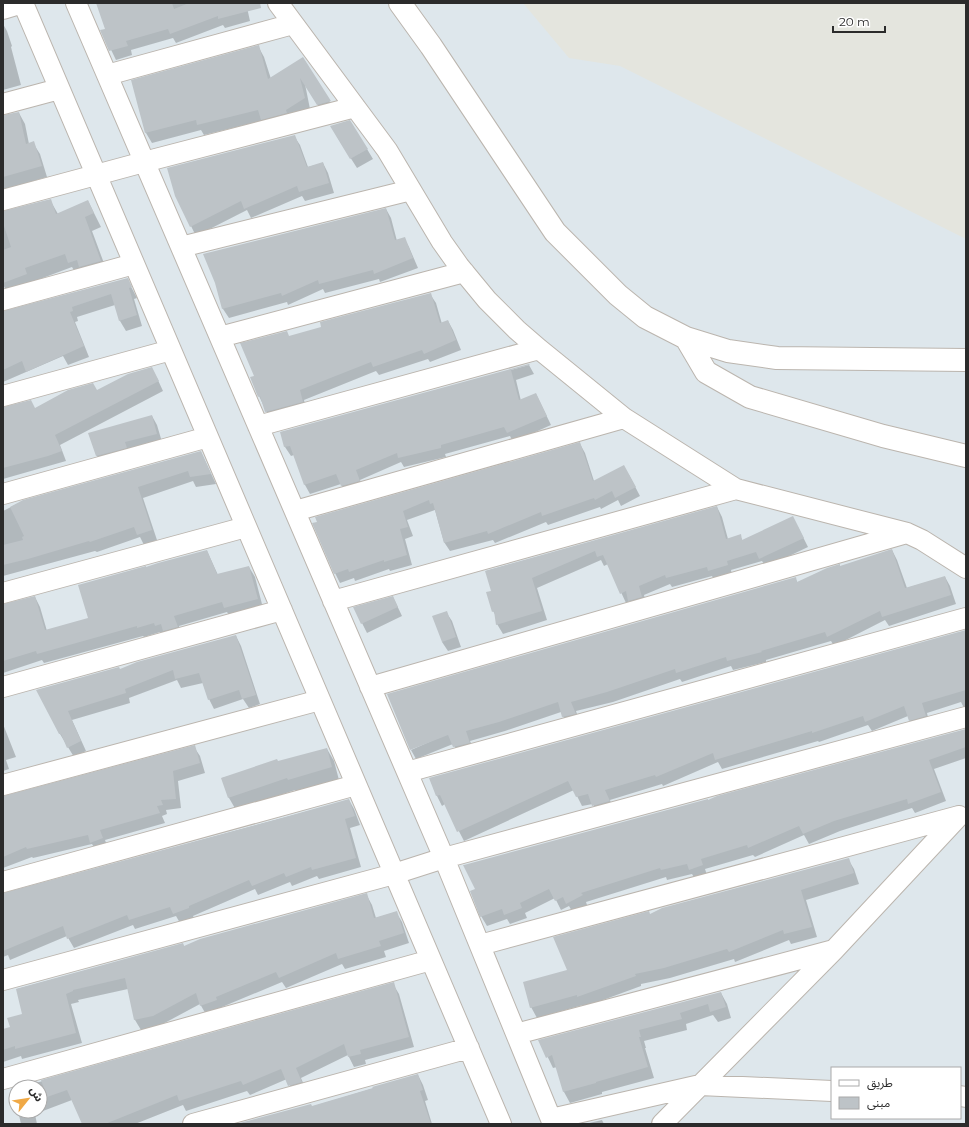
<svg xmlns="http://www.w3.org/2000/svg" width="969" height="1127" font-family="Montserrat,'Noto Sans Arabic',sans-serif">
	<style>
		.industrial { fill: #e4e5de }
		.shadow { fill: #0003 }
		.building { fill: #bdc3c7 }
		.lines { fill: none; stroke-linecap: round; stroke-linejoin: round }
		.street-casing { stroke: #bbb5ae; stroke-width: 22 }
		.secondary-casing { stroke: #bbb5ae; stroke-width: 24 }
		.street { stroke: #fff; stroke-width: 20 }
		.secondary { stroke: #fff; stroke-width: 22 }
	</style>
	<rect width="100%" height="100%" fill="#dee7ec"/>
	<path class="industrial" d="M523 3H966V239L620 66 569 58Z"/>
	<path class="shadow" d="M97 3H246L250 21 225 28 223 25 176 43 173 38 131 50 132 55 116 60 102 31 106 30Z
		M3 24 7 31 12 46 11 47 21 85 3 90Z
		M258 46 264 57 271 79 303 58 336 112 324 115 305 84 310 109 204 135 201 130 152 143 146 133 132 81Z
		M19 113 25 124 29 144 33 143 40 154 47 177 3 190V116Z
		M336 135 367 149 373 159 357 168Z
		M294 136 300 145 308 167 323 163 328 173 334 193 305 201 302 196 251 218 247 210 196 236 191 226Z
		M50 200 58 214 88 201 101 227 92 231 108 274 77 276 72 267 32 282 34 287 10 296 3 285V213Z
		M386 209 391 218 397 241 404 238 409 247 418 268 380 282 379 279 325 293 323 289 288 305 287 302 229 318 223 309 216 282Z
		M127 279 137 298 134 299 142 326 126 331 120 321 115 305 77 317 78 321 75 322 89 357 68 365 63 356 3 382V312Z
		M430 294 436 303 442 324 448 321 453 330 461 350 430 362 428 359 379 375 376 371 304 400 307 411 271 421 259 396 255 376 289 337 322 328Z
		M529 365 534 374 516 380 521 401 536 394 551 425 513 442 510 436 445 454 446 457 404 467 401 462 360 480 364 490 347 495 341 484 310 494 305 485 294 455 291 456 285 447 281 433Z
		M157 378 163 391 60 445 66 461 3 479V408L35 409 97 391Z
		M152 416 157 425 162 442 102 464 97 456 89 434Z
		M580 444 585 453 594 481 629 475 640 496 621 506 618 500 601 509 600 507 548 525 546 522 495 543 493 540 450 551 444 542 435 510 407 520 413 536 405 539 412 565 390 571 389 569 355 581 354 578 340 583 335 573 314 524Z
		M201 452 216 484 196 487 193 481 143 498 157 540 144 545 140 537 97 552 95 551 3 576V511L23 501Z
		M717 507 722 517 728 539 740 536 743 541 798 527 808 547 766 567 762 561 731 570 732 575 714 580 712 576 672 587 670 584 644 595 647 606 635 610 630 601 626 603 608 564 604 566 601 560 537 588 547 620 503 634 497 624 496 616 493 611V591L486 571Z
		M892 550 897 560 907 588 945 577 950 586 956 604 889 626 885 620 834 646 831 641 766 660V662L733 670 731 666 682 682 680 679 613 702 576 711 580 723 568 726 561 712 505 731 470 741 475 752 460 756 453 744 416 759 411 750 795 578 798 583 840 567Z
		M207 551 218 575 249 567 255 577 263 608 230 617 227 612 179 626 182 637 162 635 160 632 144 637 143 636 44 663 42 660 3 673V605L35 597 40 607 47 631 89 619Z
		M393 597 402 616 367 633 362 623Z
		M446 612 452 621 461 647 448 651 442 642Z
		M966 631V712L961 702 927 713 930 726 915 730 908 716 872 731 868 725 819 742 818 741 722 769 718 762 663 786 662 784 610 800 614 811 599 815 593 804 582 806 574 790 464 841 445 804 442 806 437 796 430 779Z
		M236 636 241 646 260 704 249 708 243 699 214 709 209 699 203 683 181 688 177 680 129 698 130 703 72 720 86 751 74 757 60 734 38 690 120 670Z
		M3 724 16 757 6 760 9 769 3 771Z
		M966 730V758L934 769 946 801 915 813 912 808 840 831 809 844 804 835 755 857 753 855 705 869 707 875 695 879 692 874 667 880 666 877 586 902 587 905 573 913 569 906 561 910 555 898 525 913 527 918 510 924 507 919 487 926 481 916 708 801Z
		M194 747 200 756 205 773 178 781 181 808 166 810 167 814 162 816 165 823 105 840 108 848 97 852 92 844 33 858 32 857 3 868V797Z
		M327 749 334 761 339 780 296 792 295 790 236 810 229 798 222 778Z
		M349 800 354 809 360 825 350 828 361 867 319 879 317 876 292 886 290 882 258 895 255 889 193 916 194 918 180 923 176 916 135 929 133 925 74 948 67 936 10 960 8 955 3 957V894Z
		M848 859 854 869 859 884 806 900 817 937 791 944 789 940 735 962 734 959 670 978 641 984V986L584 1007 583 1005 537 1018 531 1007 568 971Z
		M366 894 372 905 376 918 396 912 402 922 409 943 384 951 386 957 345 969 342 964 286 988 282 982 222 1007 223 1011 207 1016 200 1004 159 1026 141 1030 135 1020 128 989 78 1000 79 1002 71 1004 82 1043 22 1059 21 1056 3 1062V1030L11 1028 23 1015 17 989 183 944 184 947Z
		M393 984 399 994 414 1047 365 1060 366 1064 354 1067 348 1055 301 1078 307 1092 295 1096 287 1079 250 1095 247 1091 186 1111 183 1105 135 1124H83L72 1100 35 1114 37 1124H21L18 1111H40V1087H21Z
		M721 993 727 1004 731 1018 718 1022 713 1015 686 1024 687 1030 644 1041 646 1048H645L654 1078 602 1092V1094L570 1103 564 1092 557 1067 553 1068 540 1041Z
		M418 1075 423 1085 428 1100 425 1101 432 1124H240L311 1107Z
		M16 1088V1101L13 1089Z
		M602 1120 604 1124H585Z"/>
	<path class="building" d="M96 3H172L174 9 189 3H260L261 8 218 19V16L170 34 168 29 126 41 128 46 109 51 100 30 105 29Z
		M259 45 268 79 303 57 331 101 317 105 300 78 305 98 286 110 287 113 261 120 258 110 197 125 196 120 145 133 131 80Z
		M19 112 26 144 34 141 42 166 3 177V115Z
		M350 120 368 149 350 159 330 126Z
		M295 135 307 167 323 162 329 183 299 192 297 186 244 209 241 201 190 227 175 196 167 168Z
		M51 199 56 214 88 200 94 213 85 217 101 261 79 267 77 260 68 263 65 254 25 268 27 274 3 283V250L11 247 3 223V211Z
		M386 208 395 240 405 237 413 258 374 274 373 270 319 284 318 280 282 296 281 293 222 309 215 283 203 254Z
		M128 278 132 287 129 288 137 315 119 321 111 294 72 307 73 311 70 312 84 346 26 372 22 361 3 370V311Z
		M431 293 440 323 448 320 456 340 424 354 422 350 373 367 371 362 300 390 303 402 265 412 260 396 258 397 250 377 254 376 240 343 287 331 289 336 321 327 320 322Z
		M529 364 530 365 511 370 519 400 536 393 547 416 507 433 504 427 441 445V448L398 458 397 453 356 470 360 481 341 486 336 474 304 485 290 446 284 447 280 432Z
		M152 367 159 381 55 435 62 451 48 456 3 468V407L31 400 35 408 68 390 93 383 97 390 128 374Z
		M152 415 157 434 125 442 127 448 96 456 88 433Z
		M580 442 593 481 624 465 636 487 615 498 612 491 595 500 594 498 542 516 541 512 488 534 487 531 444 543 433 503 430 504 429 500 403 511 408 527 400 529 407 555 384 562V560L349 572 348 569 334 574 312 523 317 522 315 517Z
		M201 451 211 474 190 477 188 471 138 487 152 530 137 535 134 527 90 542 89 541 28 559 3 565V545L23 540 22 537 24 536 10 507 23 500Z
		M717 506 726 539 741 534 742 540 793 516 804 538 759 559 756 552 727 561 728 565 708 571 707 567 666 578 665 575 639 586 642 597 628 601 626 591 620 594 603 555 597 557 595 551 532 578 542 611 496 625 494 611 492 612 486 592 491 591 485 571Z
		M892 549 905 588 945 576 951 595 882 617 880 611 827 637 825 632 761 651 762 652 727 661 726 657 676 673 675 669 607 692 571 702 576 714 562 717 558 702 499 722 466 731 470 743 453 747 448 735 410 750 387 694 796 577 797 582 827 568 840 564V566Z
		M207 550 217 574 249 566 258 599 224 608 222 602 174 616 178 627 163 631 161 624 155 626 154 623 137 628V626L37 654 36 651 3 661V604L35 596 45 630 88 618 78 585 146 566V567L158 563Z
		M393 596 398 607 361 624 353 607Z
		M447 611 456 637 442 642 432 616Z
		M966 630V690L922 703 926 716 909 721 904 706 865 722 863 716 812 733V731L715 760 713 753 656 777 655 775 605 790 610 801 592 806 588 794 576 797 568 781 457 832 440 795 436 796 429 778Z
		M236 635 256 695 242 699 239 690 208 700 199 673 175 679 173 670 125 689 126 693 68 711 81 741 67 748 61 734H59L36 690 119 667 120 669 137 662Z
		M966 729V747L929 760 941 792 908 804 907 799 834 821 803 834 799 826 748 848 747 845 701 859 703 865 689 870 687 864 661 870 660 868 581 893 583 895 566 904 563 897 555 901 549 889 520 903 522 908 504 915 502 909 480 917 470 891 475 889 463 865H464L708 799V800L717 796Z
		M195 745 200 763 173 771 176 799 161 800 163 805 157 806 160 813 100 830 103 838 90 843 88 835 27 849 26 847 3 857V796Z
		M327 748 332 767 288 780 287 778 228 798 221 778 277 759 278 761Z
		M349 799 355 816 345 819 356 858 312 870 311 867 286 877 284 873 252 886 249 880 189 906V908L173 914 170 907 129 920 127 915 67 939 63 926 3 951V893L282 818Z
		M849 858 854 873 801 890 812 927 784 934 783 930 729 952 727 949 664 968 635 974 636 976 577 997V995L530 1008 523 982 567 970 553 937 649 911 650 914 662 908Z
		M367 893 374 918 397 911 404 933 379 941 381 946 338 959 336 953 279 978 276 972 216 997 217 1000 200 1006 196 993 153 1016 134 1020 125 978 73 990V991L66 994 76 1033 15 1049V1046L3 1050V1029L10 1027 7 1018 22 1014 16 989 183 943 184 946 200 939Z
		M394 982 409 1037 360 1050 361 1054 348 1057 344 1044 296 1068 302 1082 288 1086 281 1069 243 1085 241 1081 179 1101 177 1095 105 1124H82L67 1090 47 1097 41 1080Z
		M721 992 726 1007 710 1012 708 1004 680 1013 682 1019 639 1030 641 1037H639L648 1067 596 1082V1083L563 1092 552 1055 546 1058 538 1040Z
		M418 1074 423 1090 420 1091 431 1124H236L311 1104 312 1106 373 1088 372 1087Z"/>
	<g class="lines">
		<defs>
			<path id="street" d="M23 3 501 1124
				M76 3 444 858 553 1124
				M278 3 387 150 442 242 459 266 487 300 517 330 539 349 624 418 736 489 907 533 922 540 966 568
				M3 9 23 3
				M107 75 293 24
				M3 104 59 89
				M3 200 144 162 355 107
				M181 247 411 190
				M3 300 134 264
				M220 337 464 272
				M3 396 171 350
				M258 426 539 349
				M3 494 208 437
				M295 511 624 418
				M3 593 246 527
				M333 601 736 489
				M3 687 282 610
				M370 687 907 533
				M407 772 966 618
				M3 785 320 700
				M3 882 356 785
				M480 945 959 816
				M3 980 394 874 444 858 966 717
				M516 1034 834 950
				M3 1079 431 960
				M960 1096 966 1097
				M551 1119 700 1085 832 1091
				M193 1124 469 1048
				M662 1124 834 950 959 816"/>
			<path id="secondary" d="M400 3 431 46 555 232 618 295 645 317 686 338 728 351 777 358 966 360
				M686 338 706 372 750 397 883 436 966 456"/>
		</defs>
		<use href="#street" class="street-casing"/>
		<use href="#secondary" class="secondary-casing"/>
		<use href="#street" class="street"/>
		<use href="#secondary" class="secondary"/>
	</g>
	<rect width="969" height="1127" fill="none" stroke="#2b2b2b" stroke-width="8"/>
	<rect x="831" y="1067" width="130" height="52" fill="#ffffff" stroke="#aaaaaa"/>
	<rect x="839" y="1080" width="20" height="6" fill="#ffffff" stroke="#aaaaaa"/>
	<text x="867" y="1087" font-size="12" fill="#2b2b2b">طريق</text>
	<rect x="839" y="1097" width="20" height="12" fill="#bdc3c7" stroke="#aaaaaa"/>
	<text x="867" y="1107" font-size="12" fill="#2b2b2b">مبنى</text>
	<g transform="translate(28 1099) rotate(60)"><circle r="19" fill="#ffffff" stroke="#aaaaaa"/>
	<path d="M0-3L7 15L0 10L-7 15Z" fill="#f0a946"/>
	<text y="-6" font-size="11" font-weight="bold" text-anchor="middle" fill="#2b2b2b">ش</text>
	</g>
	<path d="M833 26v6h52v-6" fill="none" stroke="#2b2b2b" stroke-width="2"/>
	<text x="839" y="26" font-size="12" fill="#2b2b2b" stroke="#ffffff" stroke-width="3" paint-order="stroke">20 m</text>
</svg>
